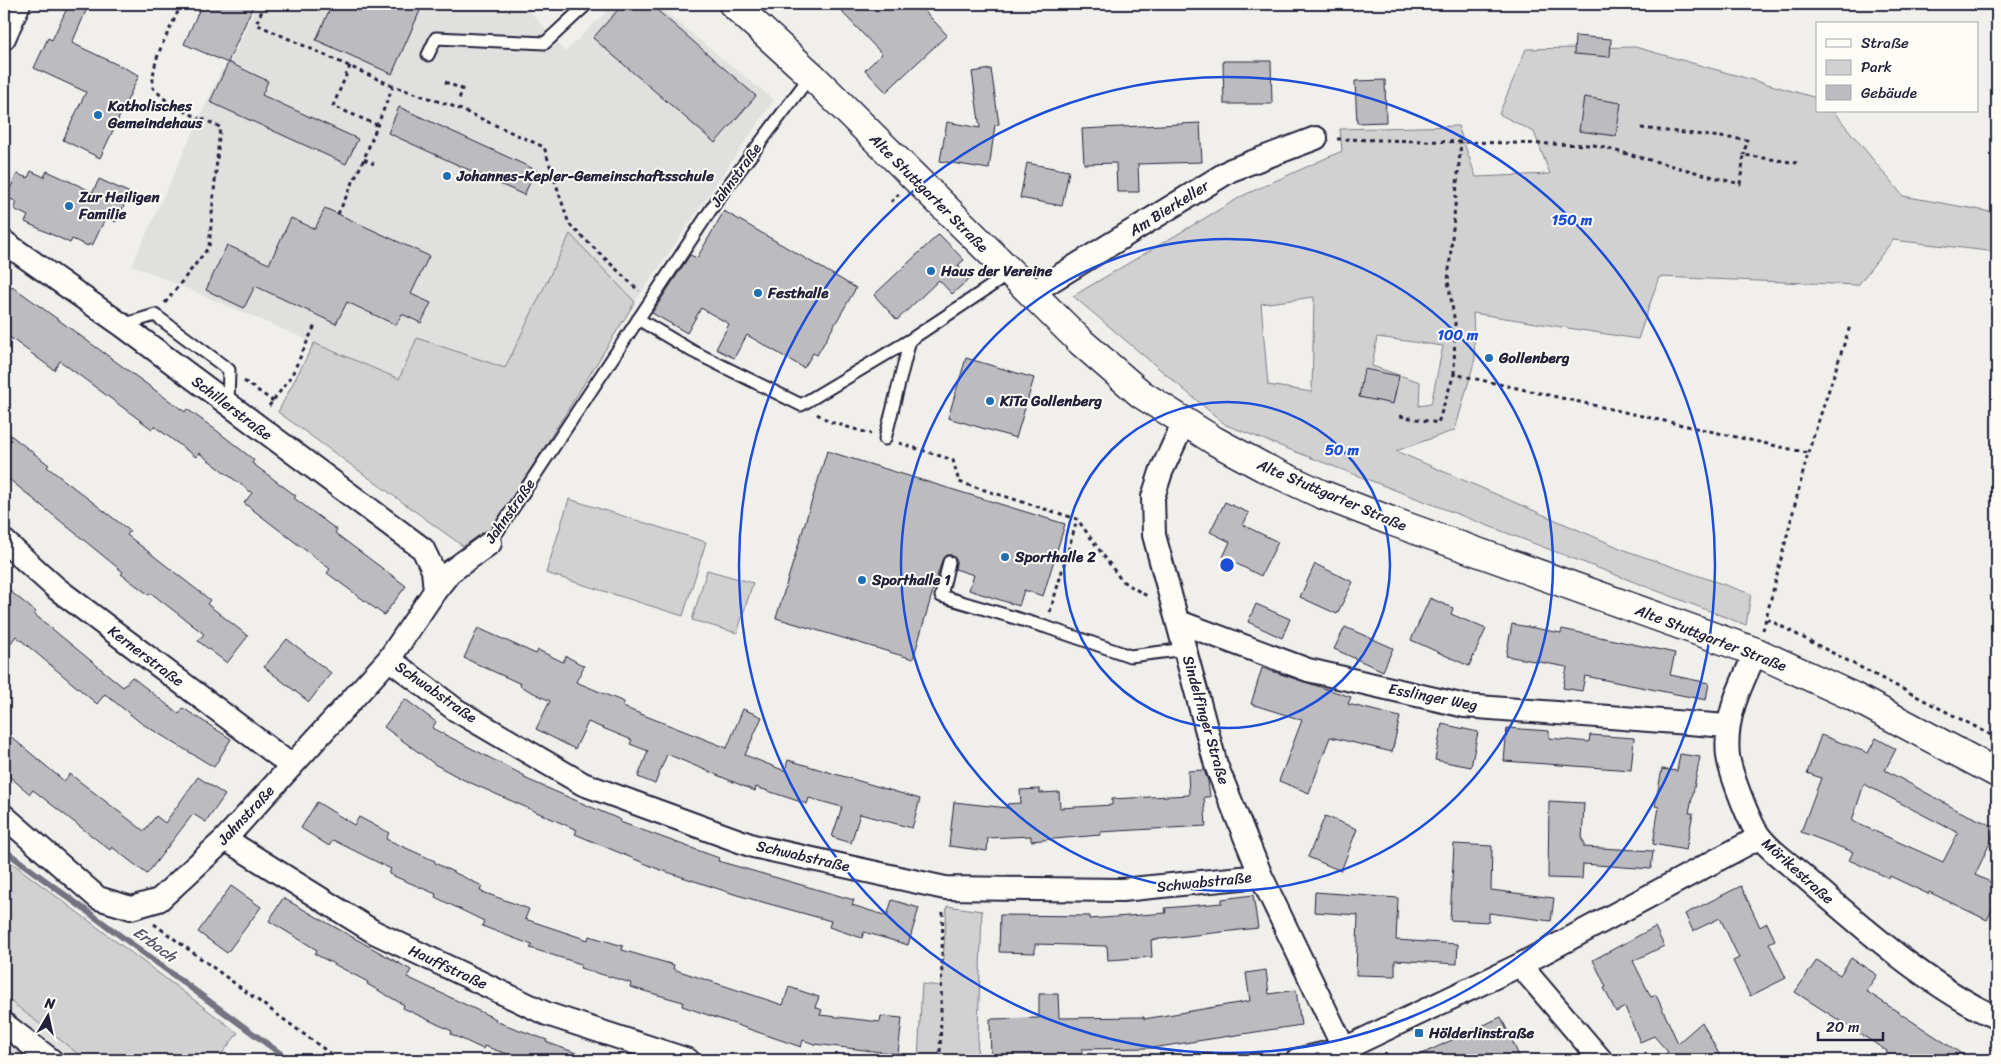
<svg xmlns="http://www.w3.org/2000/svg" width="2001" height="1064" font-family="Sriracha,sans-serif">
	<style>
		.built { fill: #e0e0df }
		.green { fill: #d2d1d1; stroke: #7a7a86; fill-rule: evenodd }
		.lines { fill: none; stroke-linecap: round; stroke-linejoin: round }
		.stream { stroke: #737381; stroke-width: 6 }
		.building { fill: #bcbcc0; stroke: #22223b; fill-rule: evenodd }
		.lane-casing { stroke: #22223b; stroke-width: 15 }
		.street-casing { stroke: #22223b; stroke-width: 26 }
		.secondary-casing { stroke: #22223b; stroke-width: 31 }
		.path { stroke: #22223b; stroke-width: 3; stroke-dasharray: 4 4; stroke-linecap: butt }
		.lane { stroke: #fdfcf7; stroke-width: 11 }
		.street { stroke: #fdfcf7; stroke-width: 22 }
		.secondary { stroke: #fdfcf7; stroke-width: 28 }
		.ring { fill: none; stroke: #1d4ed8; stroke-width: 2.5 }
		.poi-dot { fill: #1f6fb2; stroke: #fdfcf7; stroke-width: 2 }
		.labels { text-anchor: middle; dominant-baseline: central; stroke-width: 4; stroke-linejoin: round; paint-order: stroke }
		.poi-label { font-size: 15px; font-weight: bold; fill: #22223b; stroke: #fdfcf7; text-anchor: start }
		.street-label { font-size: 15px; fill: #22223b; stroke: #fdfcf7 }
		.water-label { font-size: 16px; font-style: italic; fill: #58586a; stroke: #fdfcf7 }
		.centre { fill: #1d4ed8; stroke: #fdfcf7; stroke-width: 2.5 }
		.ring-label { font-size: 15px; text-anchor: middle; font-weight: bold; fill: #1d4ed8; stroke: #fdfcf7; stroke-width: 4; stroke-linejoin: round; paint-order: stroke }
	</style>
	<rect width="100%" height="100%" fill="#f0efec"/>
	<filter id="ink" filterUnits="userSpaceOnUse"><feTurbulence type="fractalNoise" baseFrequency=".02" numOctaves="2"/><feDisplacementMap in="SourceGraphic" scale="10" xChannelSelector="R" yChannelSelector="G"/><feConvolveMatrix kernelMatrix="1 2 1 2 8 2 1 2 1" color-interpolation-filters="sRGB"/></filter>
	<g filter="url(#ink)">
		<path class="built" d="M257 4H514L530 11 565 52 614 4H655L774 100 635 302 570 235 505 368 418 339 399 379 132 265 222 69 227 70Z
			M4 996 86 1060H4Z"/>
		<path class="green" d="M1635 47 1817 98V111H1833L1903 196 1997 213V252L1893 240 1858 285 1659 277 1638 339 1473 313 1475 359 1455 430 1396 451 1627 551 1751 594 1746 625 1226 425 1073 296 1244 195 1342 151 1340 129 1458 126 1476 177 1550 174 1534 132 1499 114 1526 49ZM1314 297 1312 392 1268 385 1261 304ZM1377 337 1443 346 1431 404 1419 406 1420 382 1372 366Z
			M570 234 635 302 494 528 467 549 278 412 314 343 399 379 417 338 505 368Z
			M569 499 706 542 683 616 546 573Z
			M707 570 753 583 737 633 692 620Z
			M4 857 238 1033 217 1060H86L4 996Z
			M947 906 982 911 977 1060H918L922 984 941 986Z"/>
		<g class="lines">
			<path class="stream" d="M4 850 289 1060"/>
		</g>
		<path class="building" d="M69 4H89L72 43 139 75 100 158 63 140 86 92 34 68 48 38 52 40Z
			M202 4H254L228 62 268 81 262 95 358 139 346 164 210 102 228 63 184 44Z
			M332 4H423L392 74 316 40Z
			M623 4H650L756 96 715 143 593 38Z
			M850 4H918L947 35 886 92 865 70 882 54 842 12Z
			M1575 36 1611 39 1610 57 1574 54Z
			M1223 61H1271L1272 104H1224Z
			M991 69 999 124 995 125 989 169 940 161 947 122 980 128 972 72Z
			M1385 80 1386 122 1357 123 1355 81Z
			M1584 97 1621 103 1616 136 1579 131Z
			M399 107 536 170 524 195 388 133Z
			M1200 123 1202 162 1138 164 1139 192H1117L1116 163 1084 164 1082 129Z
			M1027 163 1069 171 1062 206 1020 198Z
			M31 171 44 177 47 171 93 192 99 179 130 193 116 222 106 217 92 246 89 244 88 246 72 239 70 243 25 222 28 216 14 209 17 202 6 197 17 174 28 178Z
			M325 208 429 256 411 294 431 303 421 323 402 314 396 325 347 302 336 324 255 286 244 308 206 290 227 245 269 264 291 218 315 229Z
			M724 211 856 288 817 355 813 353 804 368 747 335 734 358 716 349 729 324 701 308 687 333 652 313 690 255 697 258Z
			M939 234 964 260 958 265 970 278 952 294 939 280 897 320 874 295Z
			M12 286 185 412 187 409 216 430 254 460 252 463 296 496 294 498 337 530 335 533 406 586 384 615 327 573 330 569 244 503 252 493 199 453 196 457 154 426 152 429 60 361 54 370 4 333V296Z
			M966 358 1034 378 1016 438 948 418Z
			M1364 369 1399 376 1393 404 1359 397Z
			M4 430 49 465 47 467 130 531 127 535 210 600 207 604 248 636 227 663 198 641 204 634 151 593 149 595 121 574 123 572 4 475Z
			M827 451 1065 524 1043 596 1024 590 1019 606 969 590 974 575 955 569 956 559 951 555H946L942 560 913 659 776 618Z
			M1225 502 1249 513 1243 525 1278 542 1261 576 1223 557 1230 542 1210 532Z
			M1315 564 1353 582 1337 614 1300 597Z
			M4 586 36 612 34 614 123 687 132 677 179 714 183 708 231 739 214 767 141 723 105 694 97 704 16 636 4 652Z
			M1430 598 1453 608 1451 614 1486 629 1469 666 1411 640Z
			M1256 604 1290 619 1282 638 1248 622Z
			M1512 624 1561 633 1562 629 1675 653 1670 675 1709 683 1706 700 1585 676 1582 691 1563 688 1567 667 1506 656Z
			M1345 627 1393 648 1383 671 1334 649Z
			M478 628 536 654 538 650 563 662 566 656 584 666 576 682 624 702 623 707 727 748 743 709 762 717 745 755 785 771 788 760 920 799 912 828 860 814 851 843 832 837 842 807 809 798 807 804 756 787 755 791 667 754 655 784 638 777 648 751 630 744 632 740 588 722 575 749 536 729 550 701 520 686 521 684 464 658Z
			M287 639 331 673 309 702 264 667Z
			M1262 668 1351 697 1348 704 1400 717 1392 752 1330 737 1309 793 1279 781 1302 720 1251 704Z
			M405 699 436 722 432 728 525 776 524 778 621 820 620 822 719 858 718 861 854 900 852 905 887 916 892 900 919 908 908 945 864 932 862 938 829 927 831 921 737 895 658 869 575 834 577 830 462 779 436 765 384 727Z
			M1442 724 1478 732 1471 767 1435 760Z
			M1507 728 1549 731V738L1589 742 1590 735 1634 738 1631 770 1504 761Z
			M4 731 64 781 70 774 144 831 156 816 165 823 198 777 225 795 206 822 193 814 147 874 112 847 110 850 33 790 30 794 4 772Z
			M1821 735 1868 753 1876 738 1896 749 1885 770 1959 811 1997 828 1975 875 1997 885V899L1987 920 1929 892 1928 894 1890 876 1889 878 1849 860 1853 852 1801 832 1821 778 1807 773ZM1864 784 1958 833 1943 862 1852 821Z
			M1680 754 1700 757 1689 813H1693L1686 850 1653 844 1659 807 1655 806 1662 769 1677 771Z
			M1204 770 1208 781 1210 797H1204L1206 826 1100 832V835L1031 841V836L988 838 987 851 949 846 954 802 1008 808 1007 804 1021 803 1020 790 1040 789V793L1059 792 1060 808 1112 805V799L1189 795 1188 771Z
			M1549 801 1584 803 1582 841H1584V847L1653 851 1651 869 1583 864 1582 879 1548 878Z
			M317 802 354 825 359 817 389 833 386 839 435 861V863L482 886 480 891 529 909 525 919 588 940 589 936 623 946 622 950 674 965 673 969 783 1005 789 987 819 997 815 1007 822 1010 820 1015 880 1022 881 1016 902 1018 898 1054 814 1044 803 1040 801 1047 682 1006 683 1002 630 987 631 983 580 968 581 964 530 948 532 945 482 926 484 921 435 897 436 894 389 874 391 869 333 840 329 846 301 828Z
			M1325 816 1357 829 1341 871 1308 857Z
			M1454 844 1492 846 1491 890 1554 898 1551 921 1489 913V922L1450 920Z
			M231 886 261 907 227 953 198 932Z
			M1741 886 1760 927 1767 923 1775 940 1769 943 1786 978 1750 996 1733 961 1739 958 1720 918 1693 931 1685 914Z
			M1315 892 1398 898 1396 940 1458 944 1457 964 1395 960V976L1356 975 1358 915 1314 912Z
			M1253 895 1258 928 1151 940 1152 957 1108 960 1107 946 1035 944V953L999 952 1000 915 1090 916V919L1166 913 1165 908 1222 903V899Z
			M283 898 411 970 407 977 496 1019 495 1021 547 1040 546 1042 590 1058V1060H524L484 1046 483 1049 451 1034 452 1031 403 1008 404 1005 367 984 368 982 315 954 317 950 269 921Z
			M1655 927 1664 946 1633 961 1651 997 1656 995 1678 1043 1702 1022 1722 1060H1658L1668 1052 1654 1036 1640 1042 1625 1007 1616 1012 1604 988 1606 987 1593 960Z
			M1851 958 1877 975 1866 991 1971 1060H1897L1886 1053 1887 1051 1795 992 1817 960 1840 975Z
			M1266 970 1269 994 1296 990 1301 1025 1152 1048 1082 1049V1060H991L990 1019 1039 1018V994H1058L1059 1018 1144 1017V1019L1250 1001 1246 973Z
			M1501 1017 1521 1060H1409Z"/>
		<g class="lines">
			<defs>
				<path id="lane" d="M428 55 436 38 545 43 587 4
					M638 319 692 351 801 405 910 340 1009 274
					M122 325 155 315 229 370 228 404
					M885 439 910 340
					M490 543 718 199 811 75
					M949 562 941 596 1046 627 1130 656 1186 649"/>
				<path id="street" d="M4 38 19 4
					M4 242 122 325 423 549 433 570 435 591
					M1030 294 1231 170 1316 138
					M1184 422 1161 472 1153 497 1154 535 1216 765 1261 876 1344 1049 1352 1060
					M4 541 56 588 292 766
					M1179 622 1308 670 1465 706 1727 726
					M1756 652C1740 687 1724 717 1728 756 1730 772 1750 825 1760 837 1771 852 1794 867 1808 880 1864 929 1930 987 1997 1018
					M389 659 456 710 583 784 753 846 945 888 1122 890 1261 876
					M4 816 98 898 131 908 159 900 225 839 389 659 435 591 450 572 490 543
					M225 839 374 932 547 1014 688 1060
					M1520 965 1601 1060
					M4 1024 51 1060
					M1297 1060 1344 1049 1520 965 1760 837"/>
				<path id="secondary" d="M733 4 811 75 1081 342 1141 394 1215 441 1263 467 1321 494 1391 521 1756 652 1852 696 1997 773"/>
			</defs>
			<use href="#lane" class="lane-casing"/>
			<use href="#street" class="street-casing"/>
			<use href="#secondary" class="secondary-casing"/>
			<path class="path" d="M181 4C170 33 151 56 153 88L171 105 199 118
				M265 4 256 24 393 86
				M350 66 333 106 377 125
				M445 82 462 89 459 100
				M1641 128 1747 140 1744 155
				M1337 139 1594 145 1740 184 1744 155 1797 163
				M364 159 374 164
				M891 202 899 194
				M338 214 364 159 393 86 455 107 544 147 569 224 639 291
				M165 303 209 247 220 127 201 118
				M1454 374 1455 323 1448 281 1461 142
				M244 381 273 401
				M269 406 291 377 315 325
				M817 414 831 422 871 434
				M1400 416 1438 423 1454 374 1808 453 1763 630
				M899 443 953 460 959 482 1077 519 1122 581 1147 596
				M1808 453 1850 326
				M1050 612 1077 520
				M1767 619 1997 738
				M154 924 339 1060
				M940 1060 943 908"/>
			<use href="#lane" class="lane"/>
			<use href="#street" class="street"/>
			<use href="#secondary" class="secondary"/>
		</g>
	</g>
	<g class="ring">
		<circle cx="1227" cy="565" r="163"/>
		<circle cx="1227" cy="565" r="326"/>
		<circle cx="1227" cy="565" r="488"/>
	</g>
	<g class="poi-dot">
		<circle cx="98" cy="115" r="5"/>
		<circle cx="447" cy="176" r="5"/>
		<circle cx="69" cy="206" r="5"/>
		<circle cx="931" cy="271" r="5"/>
		<circle cx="758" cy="293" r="5"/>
		<circle cx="1489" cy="358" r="5"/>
		<circle cx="990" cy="401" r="5"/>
		<circle cx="1005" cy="557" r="5"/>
		<circle cx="862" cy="580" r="5"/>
		<rect x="1414" y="1028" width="10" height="10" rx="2.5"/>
	</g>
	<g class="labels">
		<g class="poi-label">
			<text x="108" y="106">Katholisches<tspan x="108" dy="17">Gemeindehaus</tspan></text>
			<text x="457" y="176">Johannes-Kepler-Gemeinschaftsschule</text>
			<text x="79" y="197">Zur Heiligen<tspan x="79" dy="17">Familie</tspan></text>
			<text x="941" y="271">Haus der Vereine</text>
			<text x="768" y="293">Festhalle</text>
			<text x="1499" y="358">Gollenberg</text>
			<text x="1000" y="401">KiTa Gollenberg</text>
			<text x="1015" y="557">Sporthalle 2</text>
			<text x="872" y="580">Sporthalle 1</text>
			<text x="1429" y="1033">Hölderlinstraße</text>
		</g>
		<g class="street-label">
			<text transform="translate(736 175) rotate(-54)">Jahnstraße</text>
			<text transform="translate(929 193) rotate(45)">Alte Stuttgarter Straße</text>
			<text transform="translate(1169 208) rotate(-32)">Am Bierkeller</text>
			<text transform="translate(232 408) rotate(37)">Schillerstraße</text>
			<text transform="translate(1332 495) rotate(23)">Alte Stuttgarter Straße</text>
			<text transform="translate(510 511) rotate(-55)">Jahnstraße</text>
			<text transform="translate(1711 638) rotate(21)">Alte Stuttgarter Straße</text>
			<text transform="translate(146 656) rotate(37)">Kernerstraße</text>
			<text transform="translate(436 692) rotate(35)">Schwabstraße</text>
			<text transform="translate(1433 697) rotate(11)">Esslinger Weg</text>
			<text transform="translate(1206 720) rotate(74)">Sindelfinger Straße</text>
			<text transform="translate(246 815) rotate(-47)">Jahnstraße</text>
			<text transform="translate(803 856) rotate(13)">Schwabstraße</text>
			<text transform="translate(1798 871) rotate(42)">Mörikestraße</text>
			<text transform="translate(1204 882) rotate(-6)">Schwabstraße</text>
			<text transform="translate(448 967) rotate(25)">Hauffstraße</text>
		</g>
		<g class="water-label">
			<text transform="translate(155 944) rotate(36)">Erbach</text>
		</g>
	</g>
	<circle cx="1227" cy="565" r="8" class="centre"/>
	<g class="ring-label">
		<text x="1572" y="225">150 m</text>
		<text x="1458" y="340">100 m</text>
		<text x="1342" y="455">50 m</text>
	</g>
	<rect width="2001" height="1064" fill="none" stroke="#fdfcf7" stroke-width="20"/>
	<rect x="10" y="10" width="1981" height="1044" fill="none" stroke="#22223b" stroke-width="2" filter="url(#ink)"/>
	<rect x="1816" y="22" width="162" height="90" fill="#fdfcf7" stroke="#a5a5ac"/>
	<rect x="1826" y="39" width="25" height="8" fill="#fdfcf7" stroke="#a5a5ac"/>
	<text x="1861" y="48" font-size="15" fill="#22223b">Straße</text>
	<rect x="1826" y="60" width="25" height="15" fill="#d2d1d1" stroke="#a5a5ac"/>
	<text x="1861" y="72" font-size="15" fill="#22223b">Park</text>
	<rect x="1826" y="85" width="25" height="15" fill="#bcbcc0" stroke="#a5a5ac"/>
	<text x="1861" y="98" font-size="15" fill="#22223b">Gebäude</text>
	<g transform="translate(48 1016) rotate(9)" stroke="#fdfcf7" stroke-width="4" paint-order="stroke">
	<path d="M0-4L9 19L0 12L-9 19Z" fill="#22223b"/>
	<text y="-8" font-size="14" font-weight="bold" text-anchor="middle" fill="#22223b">N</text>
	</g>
	<path d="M1818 1032v8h65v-8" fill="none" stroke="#22223b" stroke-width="2.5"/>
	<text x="1826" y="1032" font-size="15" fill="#22223b" stroke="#fdfcf7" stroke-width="4" paint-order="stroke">20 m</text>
</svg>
